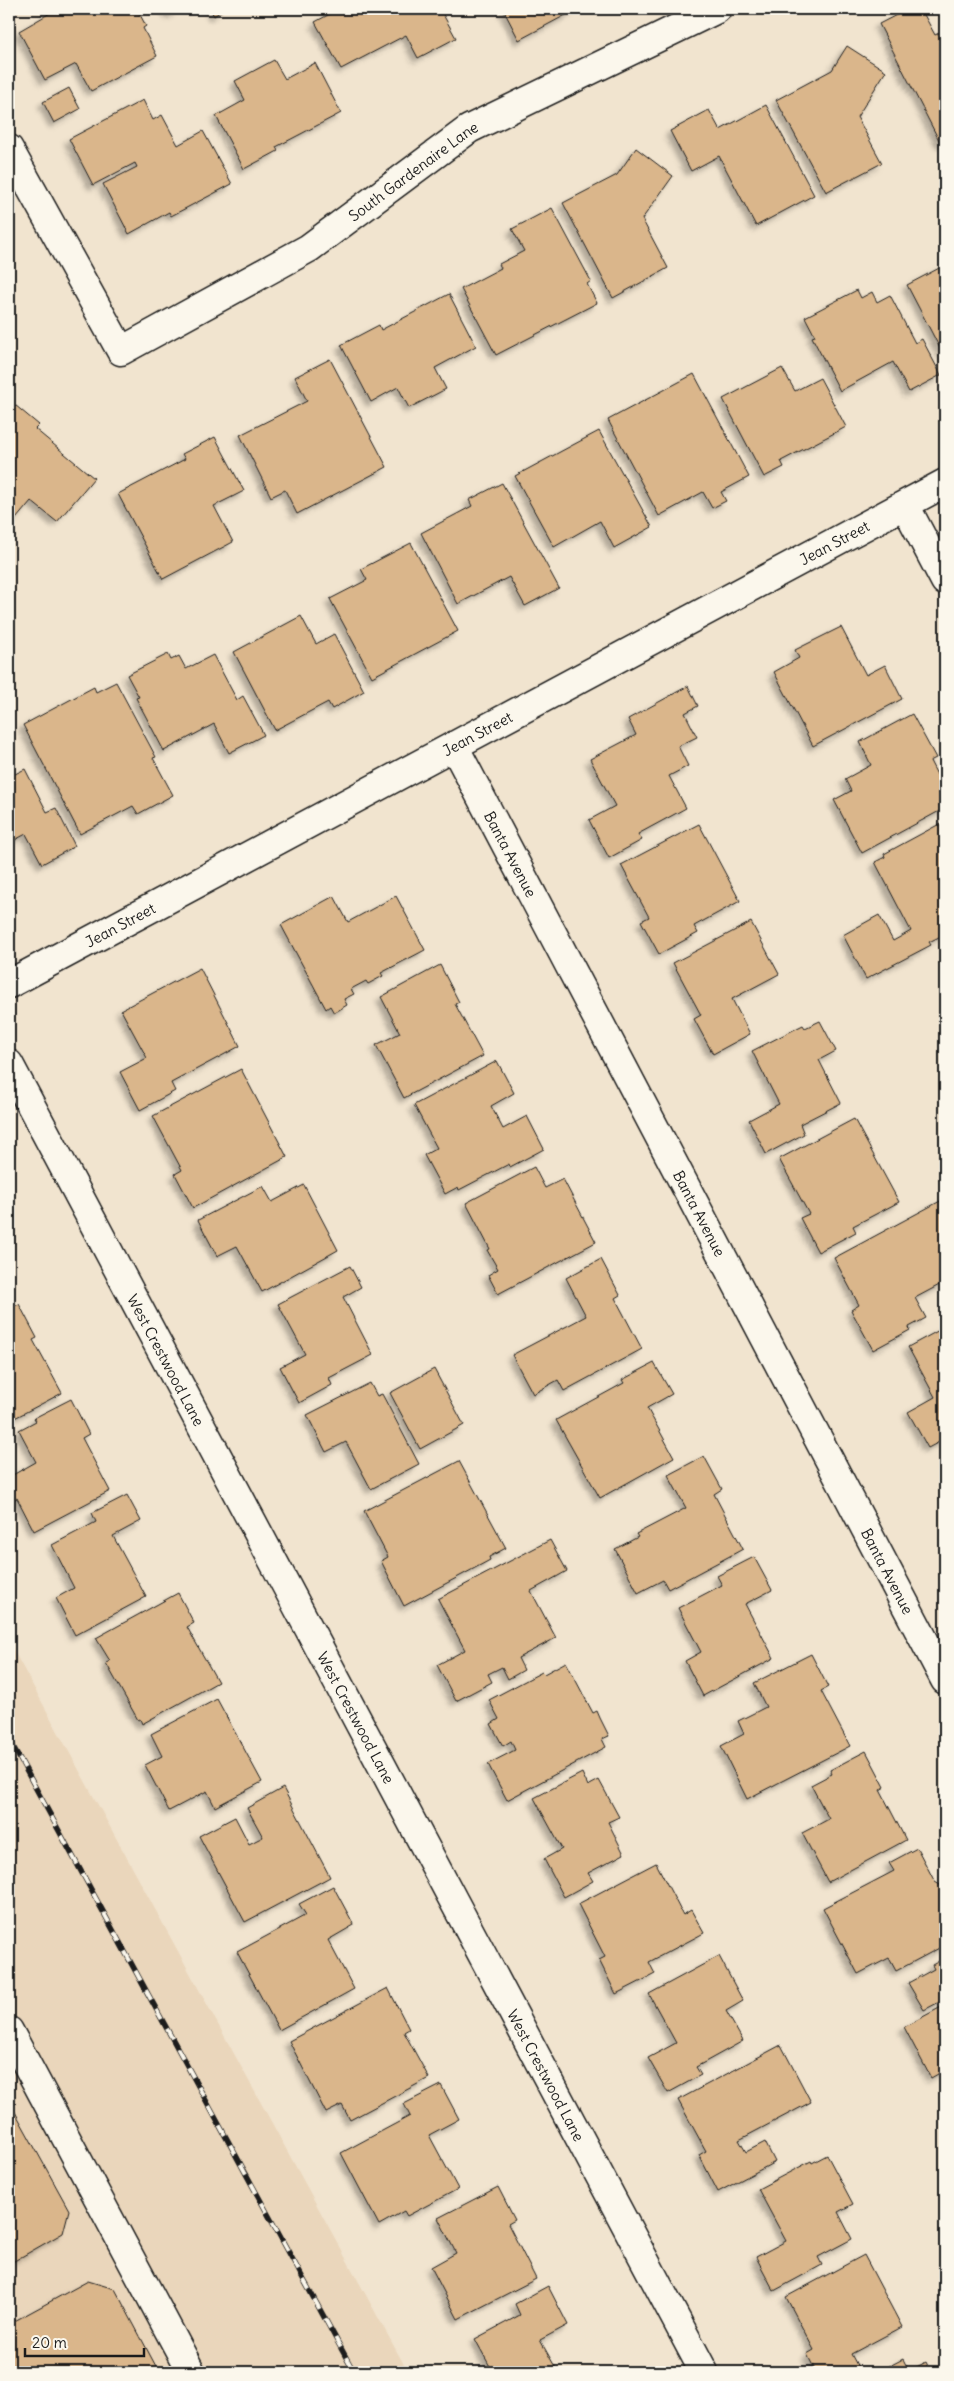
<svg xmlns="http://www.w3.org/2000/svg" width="954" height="2381" font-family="Delius,sans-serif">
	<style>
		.built { fill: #ead6bb }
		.building { fill: #dab68b; stroke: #1c1c1c; filter: url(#shadow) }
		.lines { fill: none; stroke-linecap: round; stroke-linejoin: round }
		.minor-casing { stroke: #1c1c1c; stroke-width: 31 }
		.minor { stroke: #fbf7ec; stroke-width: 28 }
		.rail-casing { stroke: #1c1c1c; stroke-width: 5.5 }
		.rail { stroke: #fbf7ec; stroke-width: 4; stroke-dasharray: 11; stroke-linecap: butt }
		.labels { text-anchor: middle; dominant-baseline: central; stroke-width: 4.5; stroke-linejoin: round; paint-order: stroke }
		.street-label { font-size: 15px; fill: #1c1c1c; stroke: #fbf7ec }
	</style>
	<defs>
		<filter id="shadow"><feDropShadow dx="-4.5" dy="4.5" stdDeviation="2.5" flood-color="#0004"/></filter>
	</defs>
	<rect width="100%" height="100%" fill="#f1e4cf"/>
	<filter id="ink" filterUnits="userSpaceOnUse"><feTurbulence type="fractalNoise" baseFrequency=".02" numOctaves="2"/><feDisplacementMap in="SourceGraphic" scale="10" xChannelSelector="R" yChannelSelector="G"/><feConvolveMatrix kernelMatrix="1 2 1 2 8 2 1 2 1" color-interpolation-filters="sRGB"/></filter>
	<g filter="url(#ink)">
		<path class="built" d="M9 1642 408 2372H9Z"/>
		<path class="building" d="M57 9H137L146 26 143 28 157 56 91 91 76 64 45 80 19 31Z
			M166 9H179L170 15Z
			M210 9H224L214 16Z
			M339 9H440L456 38 418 58 406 35 341 69 315 22Z
			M503 9H577L519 40Z
			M908 9H921L935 35 945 30V142L941 144 879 24Z
			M847 46 886 71 857 117 882 163 826 192 776 100 832 70Z
			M274 60 285 79 315 63 341 113 276 147 278 151 244 169 216 116 245 100 235 81Z
			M69 88 80 109 54 123 43 102Z
			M143 100 153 120 162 115 178 145 203 131 232 184 171 216 169 212 129 234 103 184 137 167 135 163 93 185 69 139Z
			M766 105 814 195 756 226 719 156 691 171 670 131 709 110 720 130Z
			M636 148 673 176 642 219 668 268 613 298 563 203 617 175Z
			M552 208 591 281 587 284 597 303 496 355 461 289 501 268 499 264 524 251 512 229Z
			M945 265V358L907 285Z
			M857 290 861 298 872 292 877 302 890 295 915 343 922 339 941 375 909 392 893 362 840 391 812 337 815 336 805 317Z
			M449 294 476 346 435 368 446 389 409 408 398 387 371 402 341 345 379 325 381 330Z
			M330 359 387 467 297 514 285 490 271 497 240 435 307 401 295 377Z
			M782 368 795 391 820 378 846 427 781 461 784 467 764 477 723 399Z
			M694 374 749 477 721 492 726 501 712 508 703 492 659 516 608 420Z
			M9 400 39 425 35 429 94 478 57 522 31 501 16 519 9 513Z
			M599 431 652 527 614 548 600 521 554 547 515 476Z
			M215 437 244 491 214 506 233 542 163 579 118 494 185 459 182 454Z
			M502 483 559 588 525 606 509 577 458 604 421 533 472 506 469 500Z
			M411 543 458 631 372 677 330 599 367 580 361 569Z
			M301 616 316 644 334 634 364 691 332 709 328 702 275 730 234 652Z
			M841 627 866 675 885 665 902 699 813 746 774 672 799 658 795 650Z
			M168 654 171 660 179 656 186 669 213 655 237 700 243 696 264 735 229 753 214 724 164 751 136 698 139 697 127 675Z
			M116 682 156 757 153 758 173 795 138 814 133 806 80 834 23 725 94 687 96 692Z
			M688 686 698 706 685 713 697 737 678 746 688 766 669 776 686 808 638 834 642 840 609 858 589 820 615 806 590 759 636 735 628 719Z
			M912 714 936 758 930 761 945 790V808L862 853 834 800 851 791 845 779 871 765 860 742Z
			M25 769 47 812 56 808 75 846 42 864 26 834 9 843V777Z
			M945 821V934L929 942 931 945 866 979 843 935 879 915 893 941 911 931 875 862 885 857 884 854Z
			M699 824 740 901 694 926 698 933 659 954 641 921 649 917 621 865Z
			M334 896 348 922 396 896 425 950 381 973 383 976 368 984 366 981 351 989 354 994 344 999 347 1005 334 1013 330 1006 326 1009 281 925Z
			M751 922 779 974 732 999 750 1034 713 1054 694 1019 701 1015 673 963Z
			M440 965 459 1002 455 1004 483 1056 404 1098 376 1045 400 1033 381 997Z
			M200 968 240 1046 171 1083 175 1091 140 1110 120 1072 147 1058 121 1010Z
			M820 1021 836 1051 819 1060 841 1103 800 1124 804 1134 766 1154 749 1120 779 1104 752 1051 803 1025 805 1028Z
			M497 1061 514 1093 491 1106 503 1129 527 1116 544 1149 510 1167 509 1164 459 1190 458 1187 445 1194 424 1155 437 1148 414 1105Z
			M241 1069 287 1157 193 1208 175 1174 182 1170 153 1116Z
			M854 1119 899 1202 853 1226 856 1232 818 1252 800 1218 809 1214 779 1159Z
			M534 1167 545 1188 563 1179 596 1242 498 1294 488 1275 498 1269 487 1250 490 1249 466 1203Z
			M304 1185 338 1250 262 1292 237 1246 217 1256 198 1220 263 1186 272 1202Z
			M944 1199 945 1269 942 1271 945 1282 915 1298 926 1318 909 1327 910 1330 873 1350 851 1310 859 1305 834 1258Z
			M601 1259 620 1295 615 1298 642 1349 564 1391 558 1380 533 1394 512 1355 586 1316 566 1278Z
			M350 1266 361 1287 343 1297 373 1355 329 1378 332 1385 299 1403 280 1367 305 1354 278 1304Z
			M19 1304 37 1338 33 1340 62 1393 9 1421V1309Z
			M945 1327V1439L928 1448 908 1412 935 1397 908 1347Z
			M654 1363 672 1394 647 1408 674 1457 600 1498 556 1420 624 1383 622 1380Z
			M434 1369 464 1425 420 1449 390 1393Z
			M370 1383 377 1396 382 1394 419 1464 371 1489 346 1442 326 1452 307 1415Z
			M71 1399 89 1434 82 1438 110 1491 34 1531 17 1498 9 1502V1477L36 1462 19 1430 36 1421 34 1418Z
			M704 1456 722 1489 714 1494 743 1549 668 1589 663 1580 638 1593 615 1549 638 1537 636 1534 686 1508 668 1475Z
			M459 1461 506 1548 489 1557 490 1560 404 1606 381 1561 388 1557 364 1511Z
			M127 1495 141 1521 113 1536 146 1597 75 1635 56 1598 74 1588 52 1545 96 1522 92 1513Z
			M550 1540 567 1571 531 1591 556 1638 518 1658 524 1670 508 1679 502 1667 488 1674 492 1682 456 1701 437 1665 465 1650 438 1599Z
			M754 1557 772 1590 745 1604 774 1658 703 1696 685 1661 701 1652 678 1608 722 1585 717 1576Z
			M178 1593 194 1623 187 1627 218 1682 142 1724 140 1719 138 1720 106 1663 110 1661 96 1638Z
			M811 1654 828 1687 821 1691 850 1746 747 1799 721 1746 744 1734 738 1721 766 1707 754 1683Z
			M566 1662 593 1713 597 1711 600 1718 609 1736 602 1739 606 1747 507 1800 488 1764 515 1750 511 1741 503 1746 491 1724 499 1719 489 1700 542 1672 544 1674Z
			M217 1699 262 1782 215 1807 207 1791 169 1811 145 1765 162 1756 151 1734Z
			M866 1751 885 1787 880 1790 906 1840 828 1882 802 1833 829 1819 811 1785 832 1774 830 1770Z
			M582 1773 588 1786 599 1780 619 1817 608 1822 624 1854 588 1873 593 1881 564 1897 544 1859 562 1849 534 1798Z
			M283 1788 330 1877 245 1922 199 1836 235 1817 249 1844 263 1837 247 1808Z
			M917 1848 935 1882 945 1888V1945L896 1971 889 1958 858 1974 823 1908 894 1871 889 1863Z
			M656 1863 683 1915 691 1910 704 1933 649 1962 655 1974 616 1994 599 1960 605 1957 578 1904Z
			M333 1886 354 1925 328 1940 354 1989 279 2030 237 1952 306 1915 299 1904Z
			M719 1956 743 2001 726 2011 743 2041 696 2067 701 2075 668 2093 648 2058 676 2043 649 1994Z
			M945 1958V1999L924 2010 908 1983 934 1969 932 1965Z
			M388 1988 409 2029 404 2032 429 2078 350 2120 342 2105 326 2113 289 2041Z
			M945 2005V2070L931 2078 904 2027Z
			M781 2045 811 2102 739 2140 746 2152 765 2142 775 2162 718 2192 699 2155 706 2151 678 2100Z
			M441 2085 459 2119 429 2135 458 2189 407 2216 404 2211 379 2225 341 2153 410 2116 404 2104Z
			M9 2101 69 2210 63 2233 9 2264Z
			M827 2155 853 2204 838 2212 852 2239 818 2257 822 2265 774 2291 756 2257 786 2241 758 2189 811 2161 812 2163Z
			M498 2187 515 2220 508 2224 536 2279 458 2319 431 2267 456 2253 438 2218Z
			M864 2255 902 2327 851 2354 859 2369 852 2372H816L807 2354 814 2350 786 2297Z
			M88 2281 115 2289 159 2372H9V2324Z
			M548 2286 568 2325 540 2340 558 2372H493L475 2339 520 2315 515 2304Z
			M903 2359 909 2371 926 2362 931 2372H878Z"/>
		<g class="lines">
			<defs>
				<g id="minor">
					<path id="s1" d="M9 149 121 351 309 248 469 129 717 9"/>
					<path d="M905 505 945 581"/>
					<path id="s2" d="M454 746 945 1680"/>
					<path id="s3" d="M9 984 945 483"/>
					<path id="s4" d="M9 1064 704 2372"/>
					<path d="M9 2031 191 2372"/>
				</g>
			</defs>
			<use href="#minor" class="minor-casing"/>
			<use href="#minor" class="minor"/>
			<defs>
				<path id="rail" d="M9 1739 354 2372"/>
			</defs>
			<use href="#rail" class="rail-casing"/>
			<use href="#rail" class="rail"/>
		</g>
	</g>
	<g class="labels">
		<g class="street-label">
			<text stroke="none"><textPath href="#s1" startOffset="575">South Gardenaire Lane</textPath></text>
			<text stroke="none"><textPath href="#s3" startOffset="936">Jean Street</textPath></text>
			<text stroke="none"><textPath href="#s3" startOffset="531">Jean Street</textPath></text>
			<text stroke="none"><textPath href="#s2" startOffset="122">Banta Avenue</textPath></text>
			<text stroke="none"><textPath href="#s3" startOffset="126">Jean Street</textPath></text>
			<text stroke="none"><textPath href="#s2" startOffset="528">Banta Avenue</textPath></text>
			<text stroke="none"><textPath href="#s4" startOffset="335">West Crestwood Lane</textPath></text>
			<text stroke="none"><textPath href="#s2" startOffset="932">Banta Avenue</textPath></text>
			<text stroke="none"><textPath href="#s4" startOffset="740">West Crestwood Lane</textPath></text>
			<text stroke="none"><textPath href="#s4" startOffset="1145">West Crestwood Lane</textPath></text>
		</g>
	</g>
	<rect width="954" height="2381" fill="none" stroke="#fbf7ec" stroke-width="30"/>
	<rect x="15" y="15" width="924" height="2351" fill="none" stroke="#1c1c1c" stroke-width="2" filter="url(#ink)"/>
	<path d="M25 2348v8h119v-8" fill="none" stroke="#1c1c1c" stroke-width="2.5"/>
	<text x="32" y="2348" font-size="15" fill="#1c1c1c" stroke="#fbf7ec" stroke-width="4" paint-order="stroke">20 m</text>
</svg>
